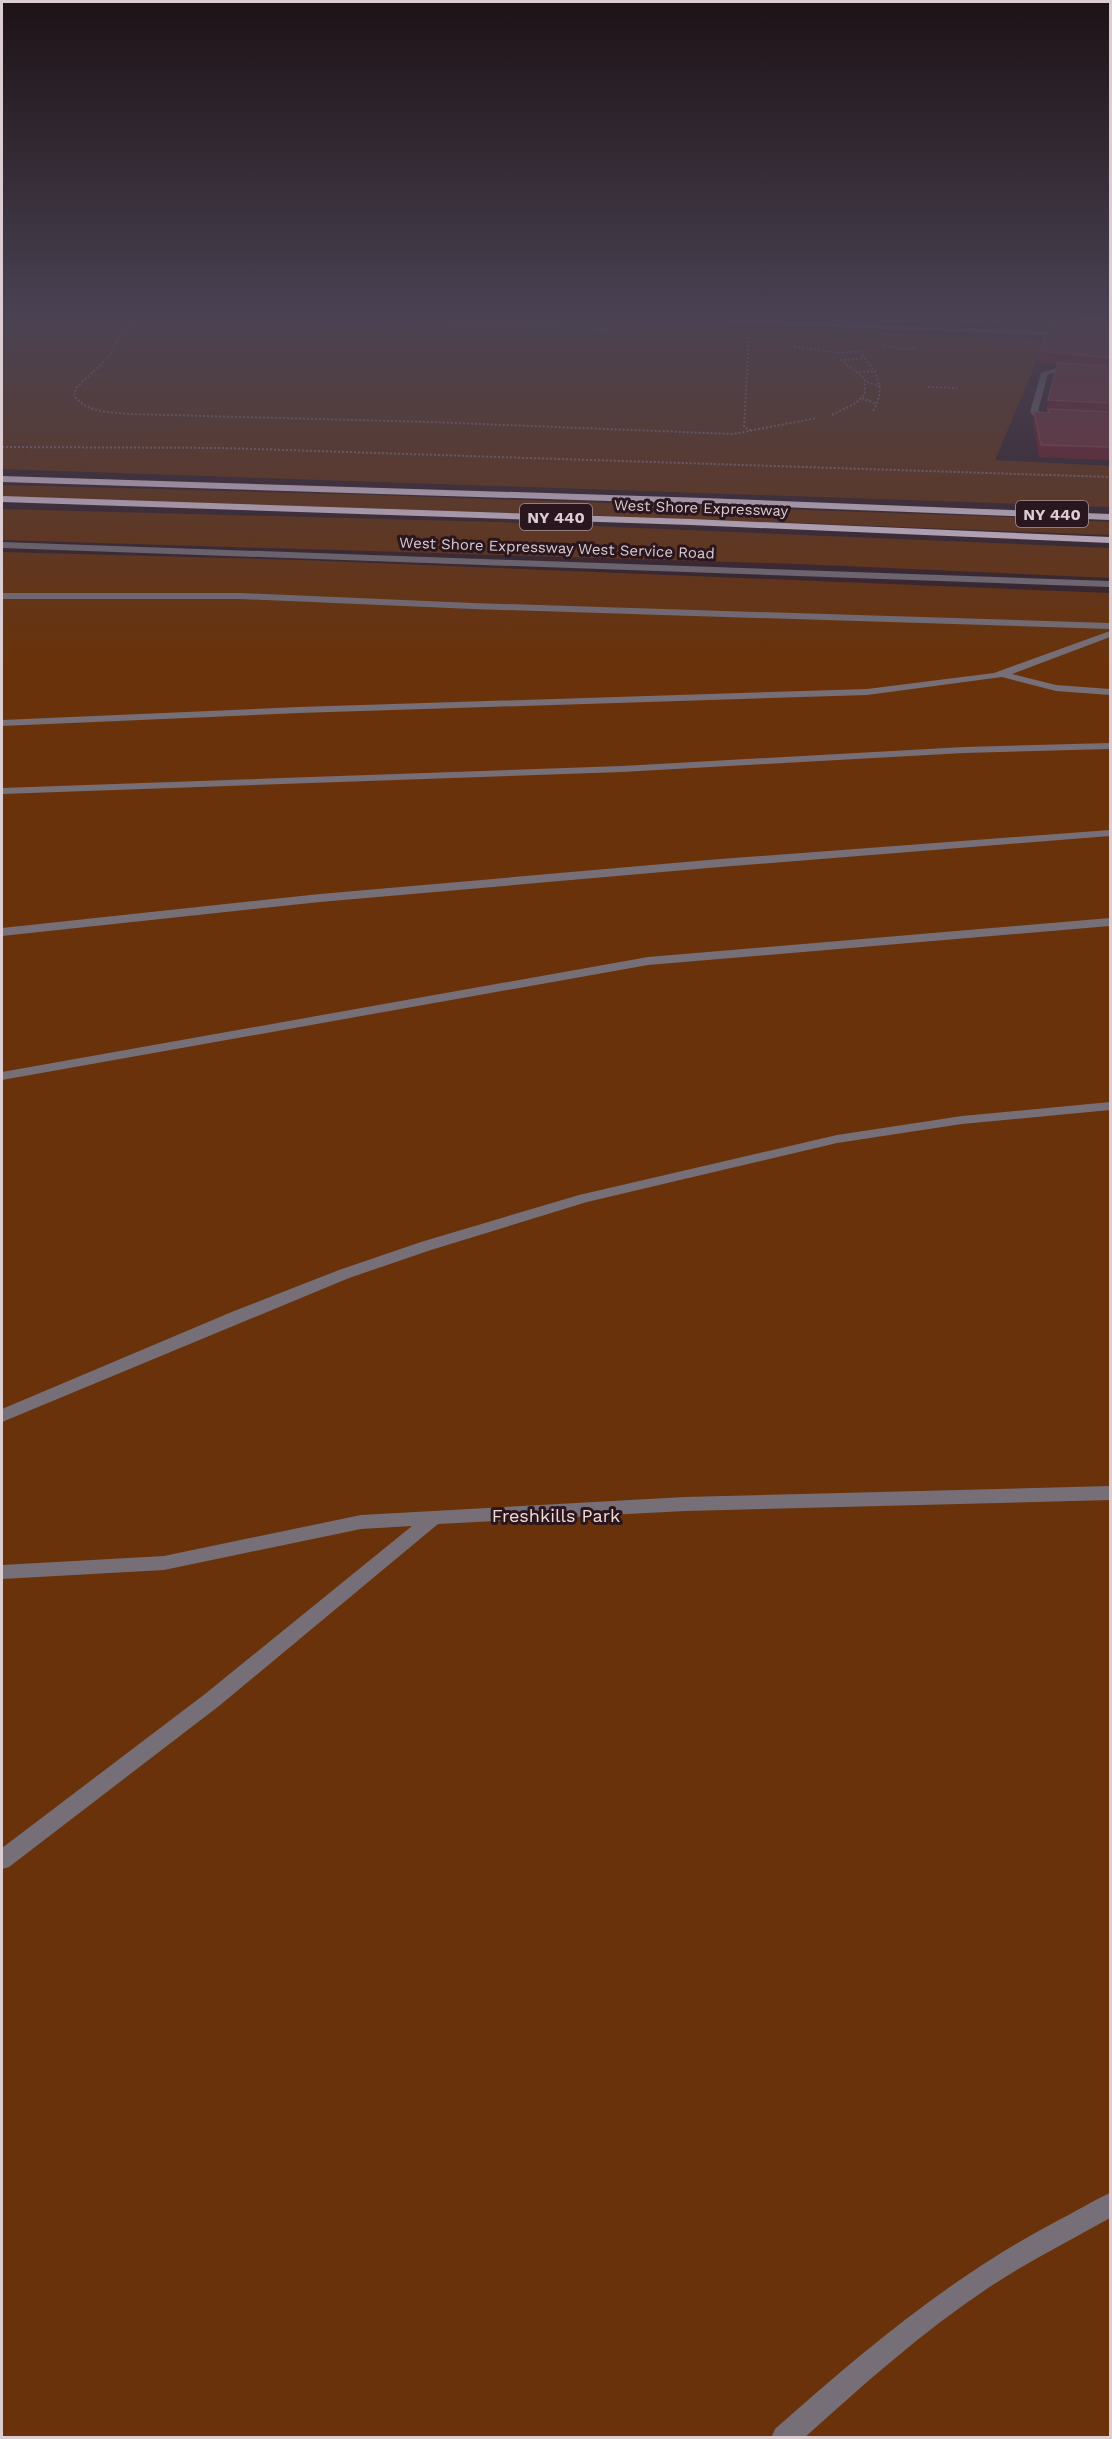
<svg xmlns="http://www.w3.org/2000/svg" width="1112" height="2439" font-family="'Work Sans',sans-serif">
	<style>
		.green { fill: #69320b }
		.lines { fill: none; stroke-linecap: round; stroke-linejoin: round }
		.path { stroke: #8d7c83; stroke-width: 2; stroke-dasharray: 2 2; stroke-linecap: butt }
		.minor { fill: #776f77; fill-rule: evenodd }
		.highway { fill: #e9d5e8; fill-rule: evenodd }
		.wall { fill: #751a25 }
		.building { fill: #802e38; stroke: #8e4750; stroke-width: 1.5 }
		.labels { text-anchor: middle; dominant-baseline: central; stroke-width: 6; stroke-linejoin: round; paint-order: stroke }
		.far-street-label { font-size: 15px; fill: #dbcdd2; stroke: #2a161e }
		.shield { fill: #2a161e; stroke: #a6969c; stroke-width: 1.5 }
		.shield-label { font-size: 16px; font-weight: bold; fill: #dbcdd2 }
		.park-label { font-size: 18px; fill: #f4dcd0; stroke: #2a161e }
	</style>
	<rect width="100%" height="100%" fill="#342028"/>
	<path class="green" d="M2 317H518L1046 339 995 460 1110 466V507L2 469Z
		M730 317H1056L1052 329Z
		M2 485 375 495 1010 517 1110 522V535L582 515 2 497Z
		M2 509 497 522 1110 548V578L800 564 2 540Z
		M2 552 300 560 1110 593V2437H2Z"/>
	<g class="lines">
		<path class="path" d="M155 317 122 331 109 357 76 388 74 396C88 413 109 412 130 414L430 422 733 434 817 418
			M255 317 325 322 614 329
			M749 337 744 427 752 431
			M884 345 898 349 917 348
			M794 347 841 353 866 350
			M862 355C878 373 886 389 873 411
			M859 372 876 371
			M867 382 881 386
			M928 387 957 388
			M862 398 877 404
			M832 415 856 403 865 394V379L841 360 865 358
			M2 447 224 448 1110 477"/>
		<path class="minor" d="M621 317H683L1066 332 1070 334 1066 336 625 319Z
			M1060 367 1110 372V376L1060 371 1048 374 1038 411 1056 417 1052 419 1035 417 1030 412 1041 373Z
			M2 542 1110 581V587L2 548Z
			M2 593H241L473 603 1110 623V629L473 609 241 599H2Z
			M1110 631V637L1012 674 1056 685 1110 689V695L1056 691 1002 677 867 695 299 713 2 726V720L299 707 867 689 994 673Z
			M1110 743V749L964 753 622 772 2 794V788L622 766 964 747Z
			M1110 830V836L720 867 320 902 2 936V928L320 894 720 859Z
			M1110 918V926L648 965 2 1080V1072L648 957Z
			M1110 1102V1110L962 1124 837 1143 587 1202 431 1250 349 1278 2 1422V1409L234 1311 339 1270 421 1242 579 1195 837 1135 962 1116Z
			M1110 1486V1500L685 1511 438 1524 219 1706 9 1867 2 1869V1848L205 1694 412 1526 361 1529 164 1570 2 1579V1565L164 1556 361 1515 685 1497Z
			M1110 2193V2218C1069 2241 1027 2262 988 2288 922 2332 863 2385 804 2438H771L775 2429C863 2351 952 2276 1057 2221 1075 2212 1092 2201 1110 2193Z"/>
		<path class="highway" d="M2 476 704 498 1110 514V520L704 504 2 482Z
			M2 496 691 519 1110 537V543L691 525 2 502Z"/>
	</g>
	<path class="wall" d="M1053 317H1110V460L1039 457 1033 425 1034 412 1046 413 1048 400 1057 365 1038 363 1040 351 1052 326Z"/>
	<path class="building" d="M1053 317H1110V320L1053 318Z
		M1049 326 1110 328V358L1040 351Z
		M1058 363 1110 366V403L1048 400Z
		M1048 409 1110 412V447L1041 445 1034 412 1049 413Z"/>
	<linearGradient id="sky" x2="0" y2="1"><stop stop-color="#1d1216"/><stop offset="0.48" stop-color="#4a4253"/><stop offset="1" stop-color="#4a4253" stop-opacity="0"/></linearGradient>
	<rect width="1112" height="659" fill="url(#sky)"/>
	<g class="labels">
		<g class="far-street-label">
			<text transform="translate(701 508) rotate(2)">West Shore Expressway</text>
			<text transform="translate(557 548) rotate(2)">West Shore Expressway West Service Road</text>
		</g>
		<g class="shield">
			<rect x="1016" y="501" width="72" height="26" rx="4.5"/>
			<rect x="520" y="504" width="72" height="26" rx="4.5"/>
		</g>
		<g class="shield-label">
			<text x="1052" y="514">NY 440</text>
			<text x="556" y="517">NY 440</text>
		</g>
		<g class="park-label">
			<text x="556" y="1515">Freshkills Park</text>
		</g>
	</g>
	<rect width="1112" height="2439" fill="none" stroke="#dbcdd2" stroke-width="6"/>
</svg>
